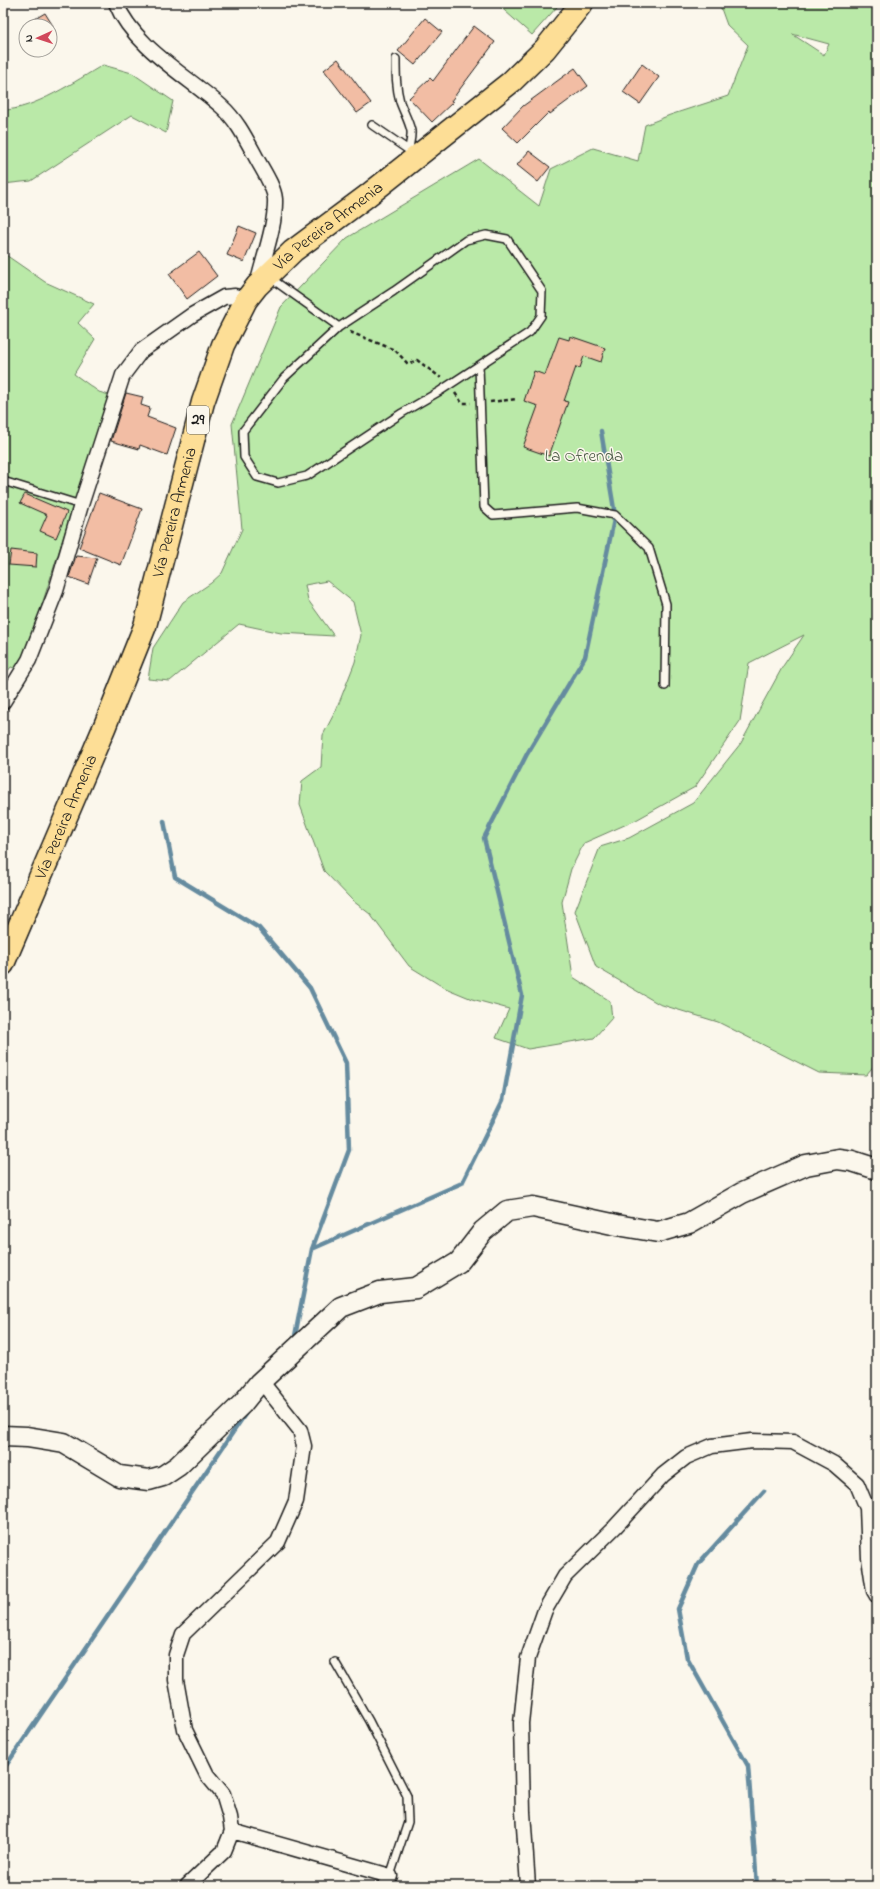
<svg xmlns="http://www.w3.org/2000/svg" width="880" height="1889" font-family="'Indie Flower',sans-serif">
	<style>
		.green { fill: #bae9a8; stroke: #6b8262; fill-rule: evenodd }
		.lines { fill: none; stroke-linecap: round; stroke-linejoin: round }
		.stream { stroke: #658b9f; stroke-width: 4.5 }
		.building { fill: #f2bda4; stroke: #1c1c1c }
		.lane-casing { stroke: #1c1c1c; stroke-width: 10 }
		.street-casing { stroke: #1c1c1c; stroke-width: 17 }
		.secondary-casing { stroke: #1c1c1c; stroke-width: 23 }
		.primary-casing { stroke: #1c1c1c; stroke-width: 25 }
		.path { stroke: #1c1c1c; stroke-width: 2.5; stroke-dasharray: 4 3; stroke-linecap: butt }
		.lane { stroke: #fbf7ec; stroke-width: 7 }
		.street { stroke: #fbf7ec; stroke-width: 14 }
		.secondary { stroke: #fbf7ec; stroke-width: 20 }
		.primary { stroke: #fdde96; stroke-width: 22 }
		.labels { text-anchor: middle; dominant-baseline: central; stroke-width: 3; stroke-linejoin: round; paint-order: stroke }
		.shield { fill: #fbf7ec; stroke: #5f5e5a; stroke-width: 1 }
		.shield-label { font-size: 16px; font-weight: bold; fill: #1c1c1c }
		.street-label { font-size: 17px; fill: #1c1c1c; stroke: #fbf7ec }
		.park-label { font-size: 17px; fill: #4b5a46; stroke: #fbf7ec }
	</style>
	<rect width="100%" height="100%" fill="#fbf7ec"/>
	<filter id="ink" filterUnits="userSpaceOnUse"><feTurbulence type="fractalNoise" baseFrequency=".025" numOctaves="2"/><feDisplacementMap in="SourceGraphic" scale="8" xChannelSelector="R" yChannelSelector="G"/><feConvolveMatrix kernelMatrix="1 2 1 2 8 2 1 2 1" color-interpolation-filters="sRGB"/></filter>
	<g filter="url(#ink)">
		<path class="green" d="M496 3H552L557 7 532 35Z
			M719 3H877V1062L866 1075 819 1073 718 1022 659 1004 596 967 575 911 600 847 629 838 693 803 741 743 783 666 804 635 749 663 740 721 695 787 636 820 584 843 571 869 562 902 573 977 610 1001 612 1018 594 1038 528 1049 496 1038 509 1009 472 999 443 987 409 966 370 914 353 901 324 871 300 805 302 781 321 767 323 735 337 708 355 662 361 635 353 602 327 581 305 585 308 600 334 636 281 633 239 624 170 681 148 679 153 648 183 602 211 583 222 573 242 529 232 424 281 307 347 238 479 159 539 206 551 169 593 148 638 161 645 125 670 115 728 96 748 45 727 25ZM792 34 829 44 824 55Z
			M103 65 132 73 173 101 166 133 132 115 31 181 3 184V110C33 110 77 80 103 65Z
			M3 253 45 282 94 304 78 323 95 339 74 374 99 392 109 395 21 670 11 667 3 677Z"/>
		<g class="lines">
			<path class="stream" d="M164 821 175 877 259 928 310 988 346 1063 349 1150 312 1249 294 1341
				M312 1249 462 1183 503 1100 522 995 484 838 527 754 585 657 615 515 601 431
				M3 1770 246 1413
				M757 1886 748 1766 687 1658 678 1609 698 1564 764 1491"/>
		</g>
		<path class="building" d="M45 13 53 26H23Z
			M425 18 442 32 415 65 398 51Z
			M474 26 495 42 451 101 453 102 432 122 409 98 430 78 433 81Z
			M338 59 371 103 357 113 324 70Z
			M642 64 659 77 640 104 623 92Z
			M575 68 588 86 550 114 549 112 518 143 502 128 523 106Z
			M529 151 550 167 538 182 517 165Z
			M239 226 256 233 244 262 227 255Z
			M199 252 217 276 187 299 169 274Z
			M570 336 605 348 601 362 584 356 580 368 576 367 564 401 568 402 549 456 523 447 538 406 524 401 534 371 545 375 559 337 569 340Z
			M126 393 143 397 141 405 150 408 147 417 176 428 167 455 140 445 139 449 111 441Z
			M99 493 142 509 121 565 79 548Z
			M25 494 67 512 56 538 40 531 47 515 20 503Z
			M11 550 37 553 36 567 9 565Z
			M76 556 97 558 88 584 69 577Z"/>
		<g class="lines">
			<defs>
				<path id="lane" d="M396 59C396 74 396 87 400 102 403 111 409 121 411 131 412 141 407 148 409 158
					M372 125 407 149
					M486 235 507 239 542 291 541 316 530 332 440 391 402 413 307 476 278 483 257 477 244 457 243 431 284 378 339 327 394 291 466 240Z
					M269 277 339 327
					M479 366 484 507 493 515 577 508 615 515 649 548 666 604 665 686
					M3 481 81 505
					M335 1662 369 1721 407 1796 408 1822 390 1876"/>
				<path id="street" d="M116 3C133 46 187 76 221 106 238 121 247 141 258 161 264 172 274 187 275 199 276 225 263 259 257 285
					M3 702 29 660 56 591 81 505 123 375 141 351 192 315 224 297 235 296 246 300
					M232 1831 390 1876 385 1886
					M187 1886 224 1851 232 1831 230 1817 223 1794 207 1775 185 1730 176 1680V1655L183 1634 278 1542 296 1501 304 1446 300 1430 265 1386 259 1383
					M528 1886 523 1812 521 1723 528 1658 545 1610 565 1576 615 1527 663 1475 686 1457 712 1446 752 1441 793 1442 834 1464 857 1484 867 1508 869 1558 874 1591 877 1596"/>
				<path id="secondary" d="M3 1436 27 1437 64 1443 119 1476 149 1480 163 1476 178 1466 242 1404 259 1383 341 1307 380 1292 416 1288 459 1262 483 1231 507 1211 533 1207 617 1225 658 1232 689 1223 742 1193 806 1165 838 1159 852 1161 877 1169"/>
				<g id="primary">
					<path id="s1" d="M3 964 104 728 145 626 203 402 223 345 246 300 257 286 293 251 367 196 511 82 545 49 582 3"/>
				</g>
			</defs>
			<use href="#lane" class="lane-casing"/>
			<use href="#street" class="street-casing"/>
			<use href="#secondary" class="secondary-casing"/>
			<use href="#primary" class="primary-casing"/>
			<path class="path" d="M350 332 395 350 408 364 417 360 441 378
				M455 393 462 403H471
				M490 402 517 399"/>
			<use href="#lane" class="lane"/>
			<use href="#street" class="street"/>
			<use href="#secondary" class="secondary"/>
			<use href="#primary" class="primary"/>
		</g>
	</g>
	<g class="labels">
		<rect class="shield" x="187" y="406" width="22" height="28" rx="3"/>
		<g class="shield-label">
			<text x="198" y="420">29</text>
		</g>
		<g class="street-label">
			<text stroke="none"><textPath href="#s1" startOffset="820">Vía Pereira Armenia</textPath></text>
			<text stroke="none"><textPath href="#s1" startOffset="484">Vía Pereira Armenia</textPath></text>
			<text stroke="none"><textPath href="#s1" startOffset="160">Vía Pereira Armenia</textPath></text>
		</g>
		<g class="park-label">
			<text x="584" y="456">La Ofrenda</text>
		</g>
	</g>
	<rect width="880" height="1889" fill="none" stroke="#fbf7ec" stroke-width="16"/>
	<rect x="8" y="8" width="864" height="1873" fill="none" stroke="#1c1c1c" stroke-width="1.5" filter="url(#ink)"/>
	<g transform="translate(38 38) rotate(267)"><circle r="19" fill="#fbf7ec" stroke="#a29f99"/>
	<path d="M0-3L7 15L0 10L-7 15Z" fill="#d1495b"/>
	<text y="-6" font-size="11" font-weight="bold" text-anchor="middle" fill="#1c1c1c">N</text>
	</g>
</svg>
